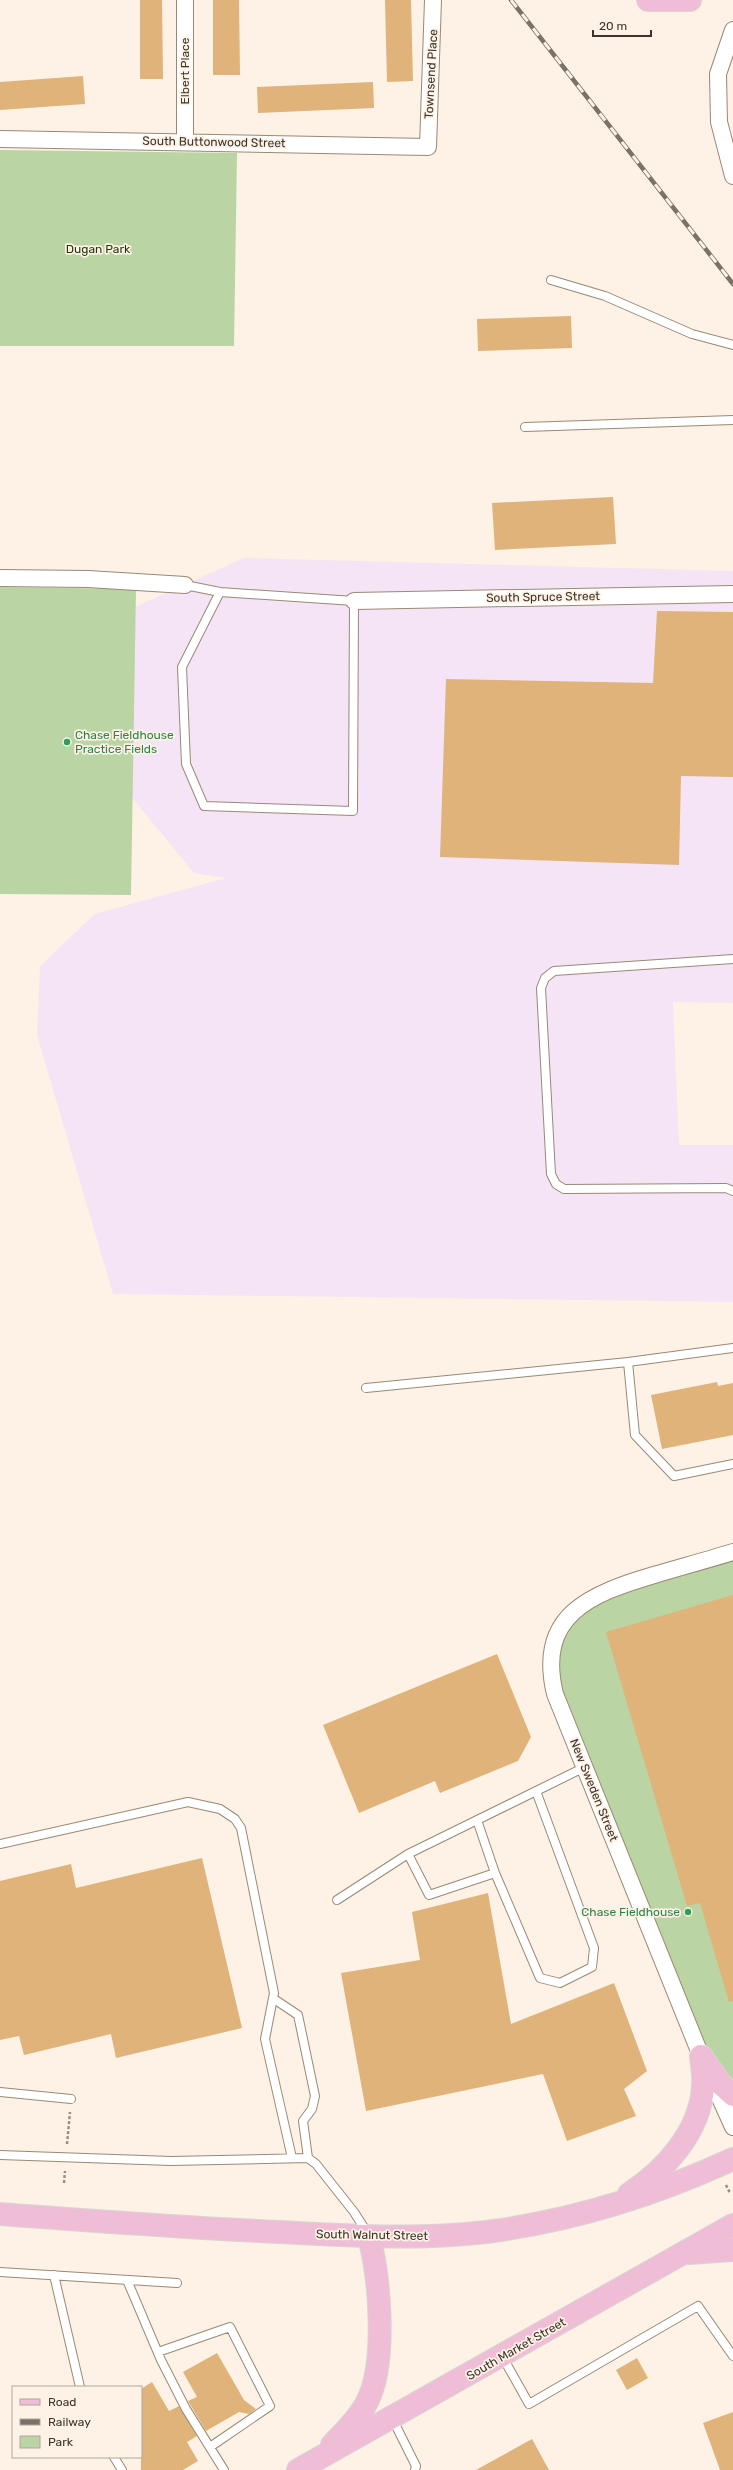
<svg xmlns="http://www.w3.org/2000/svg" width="733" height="2470" font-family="Rubik,sans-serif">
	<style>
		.industrial { fill: #f5e4f5 }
		.green { fill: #bad4a3 }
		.building { fill: #dfb37a }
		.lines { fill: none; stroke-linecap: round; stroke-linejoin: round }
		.lane-casing { stroke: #998974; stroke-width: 10 }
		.street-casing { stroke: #998974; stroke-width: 18 }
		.primary-casing { stroke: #d8d6d5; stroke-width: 24 }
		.path { stroke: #988f84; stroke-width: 2.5; stroke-dasharray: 3 2; stroke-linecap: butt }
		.lane { stroke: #fff; stroke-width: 8 }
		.street { stroke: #fff; stroke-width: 16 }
		.primary { stroke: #f0bdd6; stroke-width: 22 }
		.rail-casing { stroke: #7a7268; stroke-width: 4.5 }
		.rail { stroke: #fdf2e5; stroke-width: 3; stroke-dasharray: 9; stroke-linecap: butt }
		.leisure-dot { fill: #2e9e5b; stroke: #fdf2e5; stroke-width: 1.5 }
		.labels { text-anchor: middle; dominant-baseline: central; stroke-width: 3.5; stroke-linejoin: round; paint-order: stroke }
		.street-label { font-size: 12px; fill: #3b342c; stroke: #fdf2e5 }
		.park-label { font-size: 12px; fill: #24380c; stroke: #fdf2e5 }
		.leisure-label { font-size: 12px; fill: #27864d; stroke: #fdf2e5; text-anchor: start }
	</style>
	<rect width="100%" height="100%" fill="#fdf2e5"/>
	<path class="industrial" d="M244 558 733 571V1003L673 1002 679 1145H733V1302L113 1294 37 1035 40 966 95 914 226 878 194 873 91 748 93 626Z"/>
	<path class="green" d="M0 150 237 153 234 346H0Z
		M0 587 136 589 131 895 0 894Z
		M733 1552V2095L721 2084 555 1694 554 1646 579 1606Z"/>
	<path class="building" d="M140 0H162L163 79H140Z
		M213 0H239L240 75H213Z
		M385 0H411L413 81 387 82Z
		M83 76 85 104 0 110V82Z
		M373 82 374 108 258 113 257 87Z
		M571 316 572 348 478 351 477 319Z
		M613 497 616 544 495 550 492 503Z
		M657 611 733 612V777L681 776 679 865 440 857 446 679 653 683Z
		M717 1382 718 1386 733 1383V1435L662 1449 651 1395Z
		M733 1595V2001L729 2002 700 1903 687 1906 606 1632Z
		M497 1654 531 1737 518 1761 440 1793 435 1781 359 1813 323 1725Z
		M202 1858 242 2028 116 2058 111 2034 24 2055 19 2036 0 2040V1881L71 1864 76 1888Z
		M488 1893 511 2024 614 1983 647 2071 624 2089 636 2116 567 2141 543 2074 366 2111 341 1973 420 1960 412 1912Z
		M217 2353 244 2400 256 2409 249 2414 239 2412 206 2431 188 2401 197 2397 183 2372Z
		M637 2358 648 2378 627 2390 616 2370Z
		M152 2382 169 2411 179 2406 197 2436 187 2442 198 2461 183 2470H141V2389Z
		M733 2412V2470H720L703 2423Z
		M532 2439 549 2470H476Z"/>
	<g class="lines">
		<defs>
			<path id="lane" d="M551 280 605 296 692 334 733 345
				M525 427 733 420
				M185 585 220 592 354 601 353 811 204 806 186 764 182 667 220 592
				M733 959 554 971 545 978 541 988 551 1174 556 1184 564 1189 726 1188 733 1191
				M628 1362 635 1435 674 1476 733 1464
				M366 1388 628 1362 733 1348
				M477 1820 495 1873
				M0 1844 188 1802 220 1809 235 1819 241 1828 274 1993 265 2039 292 2158
				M408 1854 429 1895 495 1873 540 1978 560 1983 592 1967 594 1948 536 1791
				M337 1900 408 1854 585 1767
				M274 1999 298 2015 315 2096 312 2109 303 2121 308 2158
				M0 2092 71 2099
				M0 2155 171 2161 308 2158 316 2164 354 2212 368 2234
				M0 2272 177 2283
				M54 2275 80 2387
				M127 2280 161 2360 186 2409 224 2470
				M158 2352 230 2327 270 2406 210 2447
				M502 2356 529 2404 698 2306 733 2356
				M392 2418 416 2466 415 2470
				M114 2457 122 2470"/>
			<path id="street" d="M185 0V141
				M733 30 718 74 719 122 733 176
				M0 139 428 147 433 0
				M0 578 88 579 185 585
				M354 601 733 594
				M733 1552C707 1560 681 1567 654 1575 590 1594 536 1615 555 1694L701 2056 733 2127"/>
			<path id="primary" d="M648 0H690
				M701 2056 721 2084 733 2095
				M629 2194C665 2170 700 2132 703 2087 704 2077 702 2066 701 2056
				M0 2214C94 2221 187 2228 280 2232 349 2236 417 2240 486 2232 572 2221 655 2195 733 2159
				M689 2253 733 2250
				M332 2445C344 2432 359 2418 367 2402 387 2363 380 2279 369 2237
				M298 2470 733 2225"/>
		</defs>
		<use href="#lane" class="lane-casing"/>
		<use href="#street" class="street-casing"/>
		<use href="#primary" class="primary-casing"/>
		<path class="path" d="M67 2144 70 2112
			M64 2183 65 2171
			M726 2185 730 2193"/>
		<use href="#lane" class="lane"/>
		<use href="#street" class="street"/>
		<use href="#primary" class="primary"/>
		<defs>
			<path id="rail" d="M511 0 733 284"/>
		</defs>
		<use href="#rail" class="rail-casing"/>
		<use href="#rail" class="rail"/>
	</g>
	<g class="leisure-dot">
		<circle cx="67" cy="742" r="4"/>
		<circle cx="688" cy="1912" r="4"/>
	</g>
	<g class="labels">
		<g class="street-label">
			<text transform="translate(185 71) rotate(-90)">Elbert Place</text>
			<text transform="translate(431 74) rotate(-87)">Townsend Place</text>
			<text transform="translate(214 142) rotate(1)">South Buttonwood Street</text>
			<text transform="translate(543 597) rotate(-1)">South Spruce Street</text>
			<text transform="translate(594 1790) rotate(68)">New Sweden Street</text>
			<text transform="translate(372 2235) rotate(1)">South Walnut Street</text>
			<text transform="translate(516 2349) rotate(-30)">South Market Street</text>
		</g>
		<g class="park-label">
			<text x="98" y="249">Dugan Park</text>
		</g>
		<g class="leisure-label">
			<text x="75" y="735">Chase Fieldhouse<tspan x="75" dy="14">Practice Fields</tspan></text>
			<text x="680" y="1912" text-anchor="end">Chase Fieldhouse</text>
		</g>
	</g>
	<rect x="12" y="2386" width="130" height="72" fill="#fdf2e5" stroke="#afa69b"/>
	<rect x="20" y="2399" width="20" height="6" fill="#f0bdd6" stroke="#afa69b"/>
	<text x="48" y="2406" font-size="12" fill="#3b342c">Road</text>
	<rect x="20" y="2419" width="20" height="6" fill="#7a7268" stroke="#afa69b"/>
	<text x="48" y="2426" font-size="12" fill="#3b342c">Railway</text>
	<rect x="20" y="2436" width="20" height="12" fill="#bad4a3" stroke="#afa69b"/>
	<text x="48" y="2446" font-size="12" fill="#3b342c">Park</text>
	<path d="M593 30v6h58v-6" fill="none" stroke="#3b342c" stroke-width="2"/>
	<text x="599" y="30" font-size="12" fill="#3b342c" stroke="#fdf2e5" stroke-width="3" paint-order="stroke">20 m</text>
</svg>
